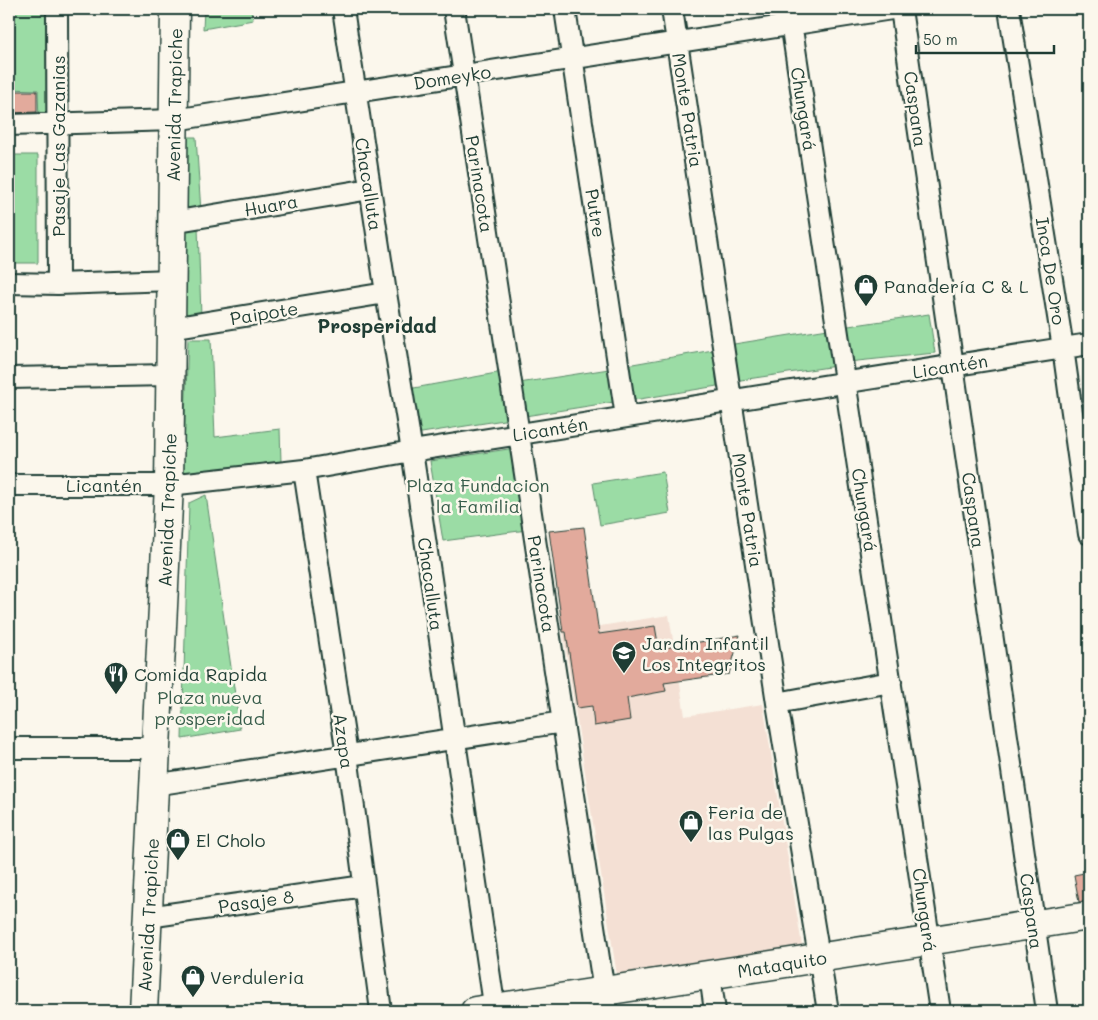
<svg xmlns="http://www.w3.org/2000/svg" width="1098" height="1020" font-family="Mali,sans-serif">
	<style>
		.built { fill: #f4e0d4 }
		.green { fill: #9bdca5; stroke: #5d8c6c }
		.building { fill: #e2aa9c; stroke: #1f3d34 }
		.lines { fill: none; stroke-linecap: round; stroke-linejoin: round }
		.street-casing { stroke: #1f3d34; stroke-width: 24 }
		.secondary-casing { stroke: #1f3d34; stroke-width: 31 }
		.street { stroke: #fbf7ec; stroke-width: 20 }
		.secondary { stroke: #fbf7ec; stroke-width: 28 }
		.labels { text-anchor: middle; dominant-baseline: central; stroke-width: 5; stroke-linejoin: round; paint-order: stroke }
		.street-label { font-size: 18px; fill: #1f3d34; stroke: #fbf7ec }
		.poi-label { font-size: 18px; fill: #1f3d34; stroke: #fbf7ec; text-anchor: start }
		.park-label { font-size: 18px; fill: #385d4b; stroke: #fbf7ec }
		.neighbourhood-label { font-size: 19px; font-weight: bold; fill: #1f3d34; stroke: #fbf7ec }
	</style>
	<rect width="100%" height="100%" fill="#fbf7ec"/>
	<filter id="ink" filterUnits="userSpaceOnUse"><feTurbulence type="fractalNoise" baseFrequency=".02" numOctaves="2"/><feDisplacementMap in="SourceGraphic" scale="10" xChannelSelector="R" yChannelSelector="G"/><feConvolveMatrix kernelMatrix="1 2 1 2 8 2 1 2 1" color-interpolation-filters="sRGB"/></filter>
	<g filter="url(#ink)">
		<path class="built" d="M669 615 685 716 763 704 803 952 618 982 563 632Z"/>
		<path class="green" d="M9 9H55L57 122H39L38 90 9 89Z
			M204 9H251L253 20 203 29Z
			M181 137H196L201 212H182Z
			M9 155H38V263H9Z
			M198 227 201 316 182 319V229Z
			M929 314 935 353 848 362 842 327Z
			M828 329 836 366 734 381 728 345Z
			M188 339H211L215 437 280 429 281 462 183 474Z
			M713 350 717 386 634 400 627 365Z
			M609 369 614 402 525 416 519 383Z
			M502 372 510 419 409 435 403 390Z
			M515 448 527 530 443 541 430 461Z
			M663 472 670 513 600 525 593 483Z
			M206 495 240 729 182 739 189 503Z"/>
		<path class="building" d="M9 91H37V112L9 113Z
			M584 527 599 634 655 626 659 649 740 635 729 674 664 683 666 691 627 698 630 720 594 726 592 706 577 708 566 632H563L549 531Z
			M1089 872V901L1079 902 1074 875Z"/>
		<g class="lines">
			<defs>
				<path id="street" d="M57 9 58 284
					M343 9 386 293 412 451 495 1011
					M454 9 607 1011
					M565 9 626 417
					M672 9 777 703 828 1011
					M789 9 940 1011
					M901 9 1047 1011
					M1009 9 1063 348 1089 534
					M9 125 174 120 892 9
					M172 222 370 189
					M9 283 58 284 172 280
					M171 328 386 293
					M9 378 170 375
					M304 470 347 755 381 1011
					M9 485H169L304 470 412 451 1089 344
					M777 703 891 682
					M9 748H156
					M154 785 563 722
					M148 917 364 886
					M710 975 715 1011"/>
				<path id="secondary" d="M143 1011 169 485 175 9
					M475 1011 1089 916"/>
			</defs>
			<use href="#street" class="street-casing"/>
			<use href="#secondary" class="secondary-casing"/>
			<use href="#street" class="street"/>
			<use href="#secondary" class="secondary"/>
		</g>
	</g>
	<defs>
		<symbol id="shop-pin" viewBox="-11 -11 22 30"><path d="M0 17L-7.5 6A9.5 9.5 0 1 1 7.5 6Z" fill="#1f3d34" stroke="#fbf7ec"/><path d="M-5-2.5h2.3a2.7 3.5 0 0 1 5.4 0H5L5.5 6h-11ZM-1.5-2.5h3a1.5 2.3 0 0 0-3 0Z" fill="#fff"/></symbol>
		<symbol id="school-pin" viewBox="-11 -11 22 30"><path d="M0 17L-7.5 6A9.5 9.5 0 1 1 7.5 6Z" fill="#1f3d34" stroke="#fbf7ec"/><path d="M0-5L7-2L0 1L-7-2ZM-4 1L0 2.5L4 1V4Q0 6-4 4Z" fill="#fff"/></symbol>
		<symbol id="restaurant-pin" viewBox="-11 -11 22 30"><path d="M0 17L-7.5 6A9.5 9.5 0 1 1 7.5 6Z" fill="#1f3d34" stroke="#fbf7ec"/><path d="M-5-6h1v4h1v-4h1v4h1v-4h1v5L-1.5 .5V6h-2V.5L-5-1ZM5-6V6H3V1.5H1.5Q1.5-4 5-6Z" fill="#fff"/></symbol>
	</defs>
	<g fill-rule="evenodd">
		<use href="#shop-pin" x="852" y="272" width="28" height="38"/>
		<use href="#school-pin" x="610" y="639" width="28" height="38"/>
		<use href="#restaurant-pin" x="102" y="660" width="28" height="38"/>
		<use href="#shop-pin" x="677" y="808" width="28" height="38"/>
		<use href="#shop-pin" x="164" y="826" width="28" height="38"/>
		<use href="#shop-pin" x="179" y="963" width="28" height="38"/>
	</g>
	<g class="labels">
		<g class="street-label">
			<text transform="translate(452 77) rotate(-9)">Domeyko</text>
			<text transform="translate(174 105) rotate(-89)">Avenida Trapiche</text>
			<text transform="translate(804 109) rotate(81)">Chungará</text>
			<text transform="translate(916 109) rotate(82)">Caspana</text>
			<text transform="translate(688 110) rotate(81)">Monte Patria</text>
			<text transform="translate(58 146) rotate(-90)">Pasaje Las Gazanias</text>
			<text transform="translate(369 184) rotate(81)">Chacalluta</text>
			<text transform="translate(480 184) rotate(81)">Parinacota</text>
			<text transform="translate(271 205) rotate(-10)">Huara</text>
			<text transform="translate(596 213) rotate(81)">Putre</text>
			<text transform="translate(1051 271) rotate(81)">Inca De Oro</text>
			<text transform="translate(264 313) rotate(-9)">Paipote</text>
			<text transform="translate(950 366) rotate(-9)">Licantén</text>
			<text transform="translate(550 429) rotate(-9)">Licantén</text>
			<text x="104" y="485">Licantén</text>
			<text transform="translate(167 510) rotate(-88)">Avenida Trapiche</text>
			<text transform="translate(748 510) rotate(81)">Monte Patria</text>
			<text transform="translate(865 510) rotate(81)">Chungará</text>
			<text transform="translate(974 510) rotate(82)">Caspana</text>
			<text transform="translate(431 584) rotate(82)">Chacalluta</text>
			<text transform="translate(542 584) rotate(81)">Parinacota</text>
			<text transform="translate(344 741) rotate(82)">Azapa</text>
			<text transform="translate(256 901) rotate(-8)">Pasaje 8</text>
			<text transform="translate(925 910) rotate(82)">Chungará</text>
			<text transform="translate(1032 911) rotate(82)">Caspana</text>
			<text transform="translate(148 915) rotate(-87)">Avenida Trapiche</text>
			<text transform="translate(782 964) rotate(-9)">Mataquito</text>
		</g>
		<g class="poi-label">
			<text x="884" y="286">Panadería C &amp; L</text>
			<text x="642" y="643">Jardín Infantil<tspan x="642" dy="21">Los Integritos</tspan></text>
			<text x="134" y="674">Comida Rapida</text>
			<text x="708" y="812">Feria de<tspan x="708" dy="21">las Pulgas</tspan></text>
			<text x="196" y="840">El Cholo</text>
			<text x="210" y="977">Verduleria</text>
		</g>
		<g class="park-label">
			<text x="478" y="485">Plaza Fundacion<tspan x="478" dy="21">la Familia</tspan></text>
			<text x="210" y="697">Plaza nueva<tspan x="210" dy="21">prosperidad</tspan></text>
		</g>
		<g class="neighbourhood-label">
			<text x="377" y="325">Prosperidad</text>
		</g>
	</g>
	<rect width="1098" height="1020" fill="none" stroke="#fbf7ec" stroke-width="30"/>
	<rect x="15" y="15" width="1068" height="990" fill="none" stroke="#1f3d34" stroke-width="2" filter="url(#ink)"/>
	<path d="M916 45v8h138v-8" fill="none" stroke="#1f3d34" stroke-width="2.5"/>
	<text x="923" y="45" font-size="15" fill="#1f3d34" stroke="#fbf7ec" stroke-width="4" paint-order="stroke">50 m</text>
</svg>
